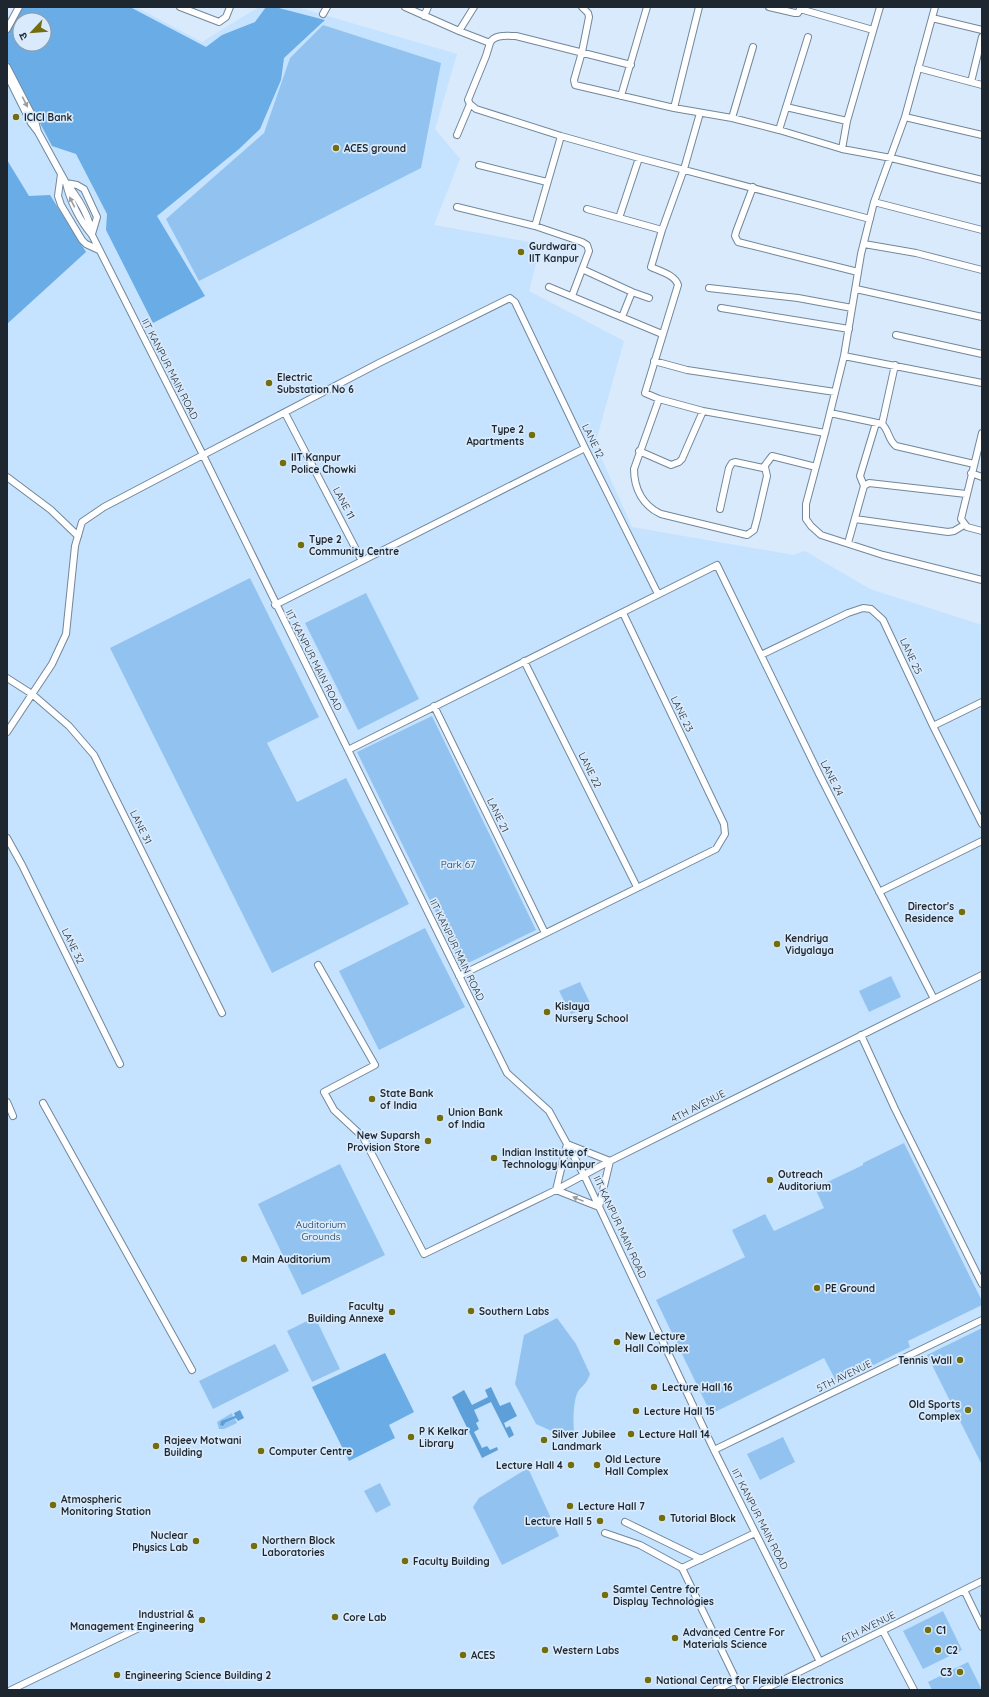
<svg xmlns="http://www.w3.org/2000/svg" width="989" height="1697" font-family="Quicksand,'Noto Sans Devanagari',sans-serif">
	<style>
		.built { fill: #c5e2fe; fill-rule: evenodd }
		.green { fill: #92c3f0 }
		.forest { fill: #6aace6; fill-rule: evenodd }
		.water { fill: #5d9fd8 }
		.lines { fill: none; stroke-linecap: round; stroke-linejoin: round }
		.street-casing { stroke: #72879b; stroke-width: 8 }
		.street { stroke: #fff; stroke-width: 6 }
		.oneway { fill: #9a9ea1 }
		.poi-dot { fill: #726e0e; stroke: #d8eafc; stroke-width: 1.5 }
		.labels { text-anchor: middle; dominant-baseline: central; stroke-width: 3.5; stroke-linejoin: round; paint-order: stroke }
		.poi-label { font-size: 10px; font-weight: bold; fill: #1e272f; stroke: #d8eafc; text-anchor: start }
		.street-label { font-size: 10px; fill: #1e272f; stroke: #d8eafc }
		.park-label { font-size: 10px; fill: #143048; stroke: #d8eafc }
	</style>
	<rect width="100%" height="100%" fill="#d8eafc"/>
	<path class="built" d="M16 7H136L202 42 259 7H297L457 54 435 129 460 159 434 225 541 244 529 291 624 341 595 444 632 527 793 555 805 551 870 589 982 625V1690H7V23ZM20 20H44V44H20Z"/>
	<path class="green" d="M323 25 441 63 421 168 199 281 166 219 264 133 290 58Z
		M250 578 319 717 267 743 297 802 346 778 409 904 272 973 110 648Z
		M366 593 419 699 358 730 305 623Z
		M432 716 536 930 462 966 357 752Z
		M425 928 465 1007 379 1050 339 971Z
		M891 976 901 997 869 1012 859 991Z
		M580 982 591 1005 571 1014 559 991Z
		M904 1143 982 1301V1305L908 1341 910 1347 837 1383 824 1358 711 1414 656 1300 745 1257 732 1230 765 1214 774 1231 824 1208 815 1188 863 1165V1163Z
		M340 1164 385 1255 302 1295 258 1204Z
		M315 1317 340 1369 312 1382 287 1331Z
		M557 1318 576 1344 590 1374C586 1384 585 1383 579 1390 573 1398 573 1422 574 1432L565 1437 536 1424 515 1384 524 1335Z
		M982 1328V1465L927 1355Z
		M275 1344 289 1371 213 1409 199 1381Z
		M232 1413 233 1417 222 1421 225 1423 235 1419 237 1423 224 1429H219L217 1422Z
		M783 1437 795 1462 760 1480 747 1454Z
		M528 1468 559 1536 502 1565 473 1507 479 1498Z
		M380 1483 391 1505 376 1513 364 1491Z
		M943 1611 962 1650 923 1669 903 1631Z
		M968 1662 982 1690H932L928 1682Z"/>
	<path class="forest" d="M20 7H130L206 47 222 35 255 22 266 7H275L325 20 284 58 281 80 260 129 239 149 157 216 205 296 153 323 106 230 107 214 76 154 52 146 7 60V30ZM20 20H44V44H20Z
		M7 160 29 196 50 195 86 252 7 324Z
		M385 1353 414 1412 389 1425 395 1438 349 1461 312 1387Z"/>
	<path class="water" d="M491 1387 500 1406 510 1402 517 1416 504 1423 506 1428 510 1426 514 1435 509 1438 491 1402 474 1410 479 1421 476 1423 479 1429 474 1432 482 1448 487 1446 490 1450 497 1447 498 1450 482 1458 452 1397 464 1390 472 1405 488 1397 485 1390Z
		M240 1410 244 1418 238 1421 236 1418 225 1423 223 1426 220 1425 221 1421 235 1416 234 1413Z"/>
	<g class="lines">
		<defs>
			<path id="street" d="M180 7 219 22 226 17 230 7
				M405 7 459 31
				M474 7 459 31 490 43 486 56 468 100 470 104 476 109 561 136 639 158 870 219
				M582 7 588 13 589 17 582 52 574 80 575 85 674 108 732 118 779 130 842 149 847 121 880 7
				M769 7 795 13H798L801 7
				M935 7 905 117 874 202 861 254 844 356 825 433 806 504V519L811 526 821 535 883 555 982 580
				M800 9 873 30
				M323 14 327 7
				M424 16 428 7
				M932 18 982 30
				M7 29 19 7
				M490 43C494 34 507 36 516 36L631 65
				M7 67 35 121 38 132 31 123 7 75
				M918 68 982 85
				M971 82 982 37
				M621 96 647 7
				M786 107 847 121
				M674 108 699 7
				M700 113 684 169 662 230 651 267C660 271 675 275 678 285L645 393 659 399 703 411 825 433
				M905 117 982 135
				M732 118 753 47
				M779 130 808 37
				M38 132 66 183 77 185 84 189 97 217 92 234
				M457 135 470 104
				M842 149 891 158 982 180
				M479 165 547 182
				M61 174 58 196 61 205 82 240 86 244 99 250
				M753 187 736 232 735 236 738 242 858 272
				M874 202 982 230
				M457 207 535 226 561 136
				M587 209 662 230
				M619 218 639 158
				M535 226 582 242 587 245 589 251 572 296
				M92 235C90 217 78 197 66 183 70 201 80 221 92 235L203 455 507 1073 549 1111 584 1175 714 1450 820 1662
				M864 244 916 253 982 270
				M582 269 632 292 649 298
				M549 287 662 334
				M709 288 798 298 852 308
				M856 289 982 317
				M721 308 849 329
				M622 317 632 292
				M896 335 982 354
				M844 356 982 383
				M654 361 687 370 835 392
				M659 399 634 469C634 489 643 506 661 514L747 535 754 530 757 519 767 476 765 467
				M285 413 362 561
				M830 413 882 424C889 430 888 440 896 446L974 464
				M882 424 895 365
				M982 433 961 519 967 527 982 531
				M639 451 671 465 679 462 682 459 703 411
				M971 473 982 477
				M7 477 51 510 78 536
				M864 486 860 476 876 423
				M720 509 729 468 732 463 735 462 763 468 772 456 816 467
				M855 519 948 532 954 531 964 525
				M848 543 864 486 869 483 966 494
				M275 605 585 448
				M761 655 848 613 863 608 871 609 883 620 933 726 982 824
				M524 661 637 887
				M7 678 32 694 69 726 94 755 222 1013
				M434 706 545 933
				M933 726 982 702
				M7 732 52 664 66 634 75 546 82 522 104 507 203 455 379 363 510 298 515 302 585 448 658 594
				M348 750 717 565 819 774 934 999
				M7 838 22 865 120 1064
				M879 892 982 841
				M318 965 375 1065 324 1092 334 1110 363 1137 424 1254 556 1190 610 1161 982 975
				M459 976 716 849 725 834 724 824 623 613
				M861 1035 895 1109 982 1284
				M7 1102 13 1116
				M43 1103 192 1370
				M567 1144 610 1161 599 1207
				M556 1190 567 1144
				M556 1190 599 1207
				M714 1450 982 1320
				M625 1522 701 1559
				M605 1533 640 1545 682 1568 741 1690
				M682 1568 755 1533
				M964 1590 982 1627
				M883 1631 914 1690
				M11 1690 141 1627
				M716 1690 736 1680
				M763 1690 982 1581"/>
		</defs>
		<use href="#street" class="street-casing"/>
		<use href="#street" class="street"/>
	</g>
	<defs><path id="oneway-solid" d="M-6-.8H1V-3.2L6.5 0L1 3.2V.8H-6Z"/></defs>
	<g class="oneway">
		<use href="#oneway-solid" transform="translate(25 102) rotate(63)"/>
		<use href="#oneway-solid" transform="translate(72 202) rotate(-117)"/>
		<use href="#oneway-solid" transform="translate(578 1199) rotate(-158)"/>
	</g>
	<g class="poi-dot">
		<circle cx="16" cy="117" r="4"/>
		<circle cx="336" cy="148" r="4"/>
		<circle cx="521" cy="252" r="4"/>
		<circle cx="269" cy="383" r="4"/>
		<circle cx="532" cy="435" r="4"/>
		<circle cx="283" cy="463" r="4"/>
		<circle cx="301" cy="545" r="4"/>
		<circle cx="962" cy="912" r="4"/>
		<circle cx="777" cy="944" r="4"/>
		<circle cx="547" cy="1012" r="4"/>
		<circle cx="372" cy="1099" r="4"/>
		<circle cx="440" cy="1118" r="4"/>
		<circle cx="428" cy="1141" r="4"/>
		<circle cx="494" cy="1158" r="4"/>
		<circle cx="770" cy="1180" r="4"/>
		<circle cx="244" cy="1259" r="4"/>
		<circle cx="817" cy="1288" r="4"/>
		<circle cx="471" cy="1311" r="4"/>
		<circle cx="392" cy="1312" r="4"/>
		<circle cx="617" cy="1342" r="4"/>
		<circle cx="960" cy="1360" r="4"/>
		<circle cx="654" cy="1387" r="4"/>
		<circle cx="968" cy="1410" r="4"/>
		<circle cx="636" cy="1411" r="4"/>
		<circle cx="631" cy="1434" r="4"/>
		<circle cx="411" cy="1437" r="4"/>
		<circle cx="544" cy="1440" r="4"/>
		<circle cx="156" cy="1446" r="4"/>
		<circle cx="261" cy="1451" r="4"/>
		<circle cx="571" cy="1465" r="4"/>
		<circle cx="597" cy="1465" r="4"/>
		<circle cx="53" cy="1505" r="4"/>
		<circle cx="570" cy="1506" r="4"/>
		<circle cx="662" cy="1518" r="4"/>
		<circle cx="600" cy="1521" r="4"/>
		<circle cx="196" cy="1541" r="4"/>
		<circle cx="254" cy="1546" r="4"/>
		<circle cx="405" cy="1561" r="4"/>
		<circle cx="605" cy="1595" r="4"/>
		<circle cx="335" cy="1617" r="4"/>
		<circle cx="202" cy="1620" r="4"/>
		<circle cx="928" cy="1630" r="4"/>
		<circle cx="675" cy="1638" r="4"/>
		<circle cx="545" cy="1650" r="4"/>
		<circle cx="938" cy="1650" r="4"/>
		<circle cx="463" cy="1655" r="4"/>
		<circle cx="960" cy="1672" r="4"/>
		<circle cx="117" cy="1675" r="4"/>
		<circle cx="648" cy="1680" r="4"/>
	</g>
	<g class="labels">
		<g class="poi-label">
			<text x="24" y="117">ICICI Bank</text>
			<text x="344" y="148">ACES ground</text>
			<text x="529" y="246">Gurdwara<tspan x="529" dy="12">IIT Kanpur</tspan></text>
			<text x="277" y="377">Electric<tspan x="277" dy="12">Substation No 6</tspan></text>
			<text x="524" y="429" text-anchor="end">Type 2<tspan x="524" dy="12">Apartments</tspan></text>
			<text x="291" y="457">IIT Kanpur<tspan x="291" dy="12">Police Chowki</tspan></text>
			<text x="309" y="539">Type 2<tspan x="309" dy="12">Community Centre</tspan></text>
			<text x="954" y="906" text-anchor="end">Director's<tspan x="954" dy="12">Residence</tspan></text>
			<text x="785" y="938">Kendriya<tspan x="785" dy="12">Vidyalaya</tspan></text>
			<text x="555" y="1006">Kislaya<tspan x="555" dy="12">Nursery School</tspan></text>
			<text x="380" y="1093">State Bank<tspan x="380" dy="12">of India</tspan></text>
			<text x="448" y="1112">Union Bank<tspan x="448" dy="12">of India</tspan></text>
			<text x="420" y="1135" text-anchor="end">New Suparsh<tspan x="420" dy="12">Provision Store</tspan></text>
			<text x="502" y="1152">Indian Institute of<tspan x="502" dy="12">Technology Kanpur</tspan></text>
			<text x="778" y="1174">Outreach<tspan x="778" dy="12">Auditorium</tspan></text>
			<text x="252" y="1259">Main Auditorium</text>
			<text x="825" y="1288">PE Ground</text>
			<text x="384" y="1306" text-anchor="end">Faculty<tspan x="384" dy="12">Building Annexe</tspan></text>
			<text x="479" y="1311">Southern Labs</text>
			<text x="625" y="1336">New Lecture<tspan x="625" dy="12">Hall Complex</tspan></text>
			<text x="952" y="1360" text-anchor="end">Tennis Wall</text>
			<text x="662" y="1387">Lecture Hall 16</text>
			<text x="960" y="1404" text-anchor="end">Old Sports<tspan x="960" dy="12">Complex</tspan></text>
			<text x="644" y="1411">Lecture Hall 15</text>
			<text x="419" y="1431">P K Kelkar<tspan x="419" dy="12">Library</tspan></text>
			<text x="552" y="1434">Silver Jubilee<tspan x="552" dy="12">Landmark</tspan></text>
			<text x="639" y="1434">Lecture Hall 14</text>
			<text x="164" y="1440">Rajeev Motwani<tspan x="164" dy="12">Building</tspan></text>
			<text x="269" y="1451">Computer Centre</text>
			<text x="605" y="1459">Old Lecture<tspan x="605" dy="12">Hall Complex</tspan></text>
			<text x="563" y="1465" text-anchor="end">Lecture Hall 4</text>
			<text x="61" y="1499">Atmospheric<tspan x="61" dy="12">Monitoring Station</tspan></text>
			<text x="578" y="1506">Lecture Hall 7</text>
			<text x="670" y="1518">Tutorial Block</text>
			<text x="592" y="1521" text-anchor="end">Lecture Hall 5</text>
			<text x="188" y="1535" text-anchor="end">Nuclear<tspan x="188" dy="12">Physics Lab</tspan></text>
			<text x="262" y="1540">Northern Block<tspan x="262" dy="12">Laboratories</tspan></text>
			<text x="413" y="1561">Faculty Building</text>
			<text x="613" y="1589">Samtel Centre for<tspan x="613" dy="12">Display Technologies</tspan></text>
			<text x="194" y="1614" text-anchor="end">Industrial &amp;<tspan x="194" dy="12">Management Engineering</tspan></text>
			<text x="343" y="1617">Core Lab</text>
			<text x="936" y="1630">C1</text>
			<text x="683" y="1632">Advanced Centre For<tspan x="683" dy="12">Materials Science</tspan></text>
			<text x="553" y="1650">Western Labs</text>
			<text x="946" y="1650">C2</text>
			<text x="471" y="1655">ACES</text>
			<text x="952" y="1672" text-anchor="end">C3</text>
			<text x="125" y="1675">Engineering Science Building 2</text>
			<text x="656" y="1680">National Centre for Flexible Electronics</text>
		</g>
		<g class="street-label">
			<text transform="translate(170 369) rotate(63)">IIT KANPUR MAIN ROAD</text>
			<text transform="translate(593 441) rotate(64)">LANE 12</text>
			<text transform="translate(344 503) rotate(62)">LANE 11</text>
			<text transform="translate(911 656) rotate(65)">LANE 25</text>
			<text transform="translate(314 660) rotate(63)">IIT KANPUR MAIN ROAD</text>
			<text transform="translate(682 714) rotate(64)">LANE 23</text>
			<text transform="translate(590 770) rotate(63)">LANE 22</text>
			<text transform="translate(832 778) rotate(63)">LANE 24</text>
			<text transform="translate(498 815) rotate(64)">LANE 21</text>
			<text transform="translate(141 827) rotate(64)">LANE 31</text>
			<text transform="translate(73 946) rotate(64)">LANE 32</text>
			<text transform="translate(457 950) rotate(64)">IIT KANPUR MAIN ROAD</text>
			<text transform="translate(698 1106) rotate(-27)">4TH AVENUE</text>
			<text transform="translate(620 1227) rotate(65)">IIT KANPUR MAIN ROAD</text>
			<text transform="translate(844 1376) rotate(-26)">5TH AVENUE</text>
			<text transform="translate(760 1519) rotate(63)">IIT KANPUR MAIN ROAD</text>
			<text transform="translate(868 1627) rotate(-26)">6TH AVENUE</text>
		</g>
		<g class="park-label">
			<text x="458" y="864">Park 67</text>
			<text x="321" y="1224">Auditorium<tspan x="321" dy="12">Grounds</tspan></text>
		</g>
	</g>
	<rect width="989" height="1697" fill="none" stroke="#1e272f" stroke-width="16"/>
	<g transform="translate(32 32) rotate(244)"><circle r="19" fill="#d8eafc" stroke="#8e9caa"/>
	<path d="M0-3L7 15L0 10L-7 15Z" fill="#726e0e"/>
	<text y="-6" font-size="11" font-weight="bold" text-anchor="middle" fill="#1e272f">उ</text>
	</g>
</svg>
